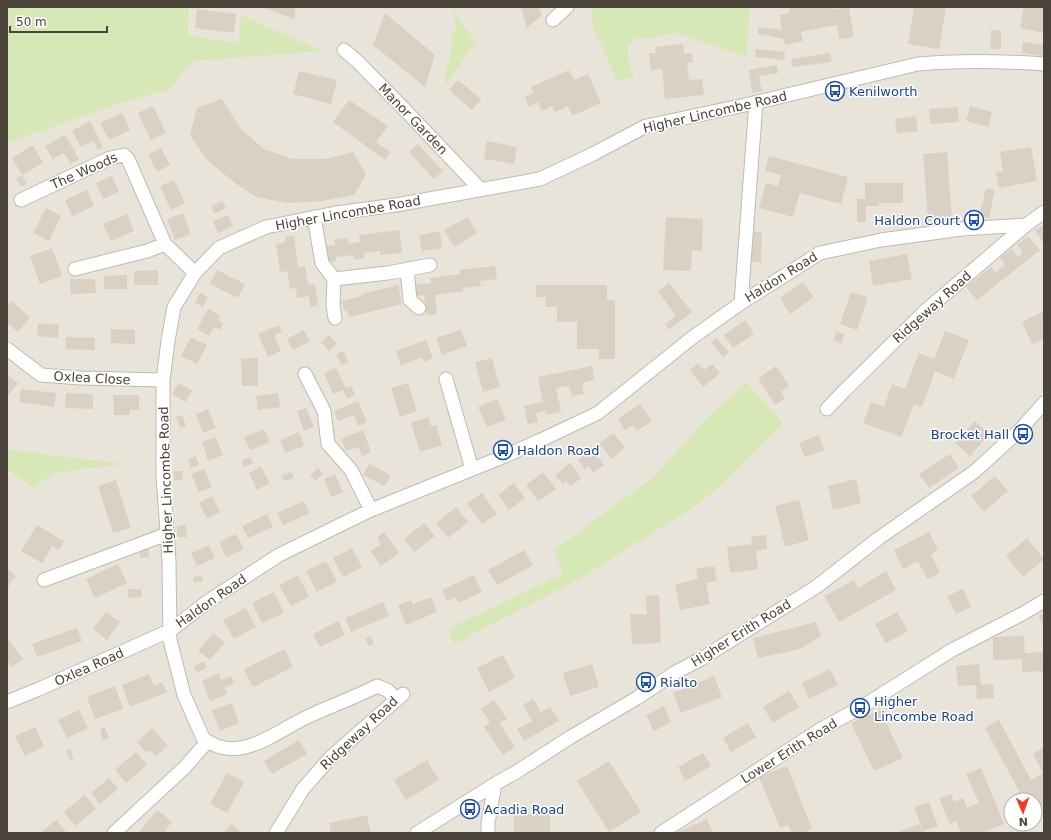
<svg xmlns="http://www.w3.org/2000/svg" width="1051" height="840" font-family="'DejaVu Sans',sans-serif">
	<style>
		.residential { fill: #e9e4da; fill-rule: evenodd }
		.green { fill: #d5e8b6 }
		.building { fill: #dad0c4 }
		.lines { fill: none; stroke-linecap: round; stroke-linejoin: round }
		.minor-casing { stroke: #c1b9ae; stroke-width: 15 }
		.minor { stroke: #fff; stroke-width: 13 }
		.labels { text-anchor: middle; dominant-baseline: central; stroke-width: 3; stroke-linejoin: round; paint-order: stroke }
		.transit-label { font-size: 13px; fill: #164399; stroke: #fff; text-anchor: start }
		.street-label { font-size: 13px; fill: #4a4339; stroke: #fff }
	</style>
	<rect width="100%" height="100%" fill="#f6f2ec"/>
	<path class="residential" d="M7 7H1044V833H7ZM1011 800H1035V824H1011Z"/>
	<path class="green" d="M7 7H189L188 36 239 43 241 15 323 51 192 61 170 89 124 102 7 143Z
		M592 7H750L746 57 677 33C669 32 661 37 652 38 648 38 644 37 640 38 619 41 631 65 633 77L625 78 617 81 592 24Z
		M451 10H452L476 42 444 87 447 67 450 60 453 32 457 27Z
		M746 382 783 423 718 488 691 509 579 579 454 644 448 629 563 574 554 550 655 476 705 420Z
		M7 448 8 450 125 464 53 473 34 488 7 469Z"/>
	<path class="building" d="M261 7H296L294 19Z
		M521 7H539L542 15 527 28Z
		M789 7H833V9L849 7 854 37 839 39 837 25 801 32 803 41 785 45 784 39 758 34V27L782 30 780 15 790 13Z
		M914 7H946L939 49 908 44Z
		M1024 7H1044V33L1020 28Z
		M197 9 236 14 234 33 195 28Z
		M385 13 435 55 425 87 373 45Z
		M991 30H1001V49H990Z
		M1023 42 1044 45V56L1022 53Z
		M683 44 684 54 692 53 693 62 687 63 689 80 702 79 704 95 665 99 662 69 651 70 649 53H656L655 47Z
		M756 49 785 52 784 60 755 57Z
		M830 53 832 62 792 67 791 59Z
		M777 65 778 73 759 76 762 91 752 93 749 70Z
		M569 70 574 80 588 74 601 103 572 116 568 106 555 112 552 106 542 111 538 102 529 107 525 97 534 93 531 87Z
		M299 71 337 80 331 104 293 94Z
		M458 80 481 99 472 110 449 90Z
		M222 99 240 128 264 149 292 159H325L353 152 366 174 354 195 322 201 288 203 256 197 235 183 207 160 190 135 197 108Z
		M349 100 388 126 376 142 390 152 385 160 333 122Z
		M153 106 166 133 151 140 138 113Z
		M970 106 992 112 988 127 966 121Z
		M958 107 959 122 930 124 929 109Z
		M122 113 130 130 109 140 100 123Z
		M916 116 918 131 897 134 895 119Z
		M90 121 103 147 98 150 93 141 81 147 72 131Z
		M65 135 79 159 71 164 64 153 53 159 45 146Z
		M487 141 517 147 514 164 484 159Z
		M418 144 443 171 434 179 409 152Z
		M33 145 43 163 22 175 12 158Z
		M1031 147 1037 181 999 188 996 172 1003 171 1000 152Z
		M161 148 170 165 157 172 148 154Z
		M947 152 952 221 928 222 923 154Z
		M769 156 848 177 841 204 800 193 793 217 759 208 766 183 778 186 781 175 765 171Z
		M22 175 27 184 21 187 16 179Z
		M112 176 119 192 103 199 96 183Z
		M174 180 185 203 171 210 160 186Z
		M865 183H903V203H879V206H866V222H857V199H865Z
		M986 188 995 190 989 218 979 216Z
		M87 190 94 206 72 216 65 200Z
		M222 201 226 208 214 214 212 206Z
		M46 208 61 216 49 241 33 233Z
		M183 213 191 234 175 240 167 219Z
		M127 214 134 231 111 241 103 224Z
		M228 215 233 226 218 233 213 221Z
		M468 217 477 233 454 247 444 230Z
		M666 217 703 219 702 251 692 250 691 271 663 270Z
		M1044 225V245L1035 230Z
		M399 230 402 253 380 255V251L364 253 365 258 354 260 353 255 336 257V261L326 263 323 246 335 245 334 240 348 238 349 244 360 242 359 235Z
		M440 231 442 248 422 251 419 235Z
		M750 232H762L761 262H749Z
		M294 236 298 267 305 266 308 285 315 284 318 306 310 307 309 296 297 298 296 288 290 289 287 271 280 272 276 244 286 242 285 237Z
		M1028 236 1040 250 977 300 966 287 991 267 996 272 1005 265 1000 258 1012 249 1018 257 1023 253 1017 245Z
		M52 248 62 276 40 284 30 256Z
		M907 254 912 279 873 286 869 261Z
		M495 266 497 279 480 281 481 286 463 288V291L435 295 437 314 427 315 424 295 416 296 414 285 431 283 430 278 460 274 459 270Z
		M158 270V285H134V271Z
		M217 270 245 284 238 298 210 284Z
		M127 275V289H104V276Z
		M70 279H95L96 293 71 294Z
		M803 282 814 297 790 314 780 298Z
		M669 283 692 312 669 330 665 324 676 315 658 292Z
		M398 285 402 304 349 317 347 311H344L341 301 362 296 361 294Z
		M536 285H607V300H615V359H599V349H577V322H557V307H546V297H536Z
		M851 292 868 297 857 330 840 324Z
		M200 293 208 297 203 307 195 303Z
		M11 301 30 317 18 332 7 323V306Z
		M208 309 221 316 218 320 223 323 220 330 214 327 209 336 197 329Z
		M1044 311V339L1032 344 1022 322Z
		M745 320 754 334 733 348 724 335Z
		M38 323 59 325 58 338 37 336Z
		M279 325 282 332 274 335 281 351 268 357 258 334Z
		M111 329 135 330V344L111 343Z
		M304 330 310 341 293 350 287 339Z
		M461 330 467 346 442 355 436 338Z
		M945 331 969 340 954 379 935 371 922 407 914 404 901 437 863 423 871 402 884 407 892 384 905 389 919 353 934 359Z
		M836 332 844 334 842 343 834 341Z
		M329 335 337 344 329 351 321 342Z
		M66 337 95 338V350L66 349Z
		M191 337 207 345 197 364 181 356Z
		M716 338 729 352 723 357 711 342Z
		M426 340 433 358 424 362 422 357 401 366 396 351Z
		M344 351 348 362 341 365 336 354Z
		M258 358V386H242L241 359Z
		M492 358 500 387 483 392 475 362Z
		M698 363 704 370 712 364 720 373 703 387 690 370Z
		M592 366 594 380 582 383 584 394 572 396 569 386 556 388 561 412 546 415 545 411 536 413 538 422 528 424 524 406 543 402 538 377Z
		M776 366 789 386 781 392 785 399 775 405 758 378Z
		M336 368 346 388 351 386 355 395 347 399 343 390 333 394 324 373Z
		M7 375 18 383 7 397Z
		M179 383 192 391 185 402 172 394Z
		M408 383 417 411 400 417 391 388Z
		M21 389 56 393 54 407 19 402Z
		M66 393 93 394V409L65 408Z
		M278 393 280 407 258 410 256 396Z
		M113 395H139V410H129L130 415H114Z
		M497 399 506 420 487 427 478 407Z
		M358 401 367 422 358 426 354 415 338 421 334 411Z
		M640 404 652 421 637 431 633 425 625 430 618 419Z
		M306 408 314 427 304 431 297 411Z
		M208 409 216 428 203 433 196 414Z
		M182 415 186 426 180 428 176 417Z
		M428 417 431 426 436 425 442 445 420 452 411 423Z
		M975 421 989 434 970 456 955 443Z
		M264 429 270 442 250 450 244 437Z
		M363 430 371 452 362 456 359 447 346 451 341 439Z
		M299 432 304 446 285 453 280 440Z
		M613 433 625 447 612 459 599 444Z
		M819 435 824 450 805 457 799 443Z
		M216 437 223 455 208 461 202 442Z
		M592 450 604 465 593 473 589 466 585 469 578 460Z
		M950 454 959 468 929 488 919 474Z
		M196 456 199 465 191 468 188 459Z
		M250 457 253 463 244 467 241 461Z
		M570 463 581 478 571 486 566 481 563 484 555 475Z
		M369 464 391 475 385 486 363 475Z
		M261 467 270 483 257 490 249 473Z
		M318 468 323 474 315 481 310 475Z
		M204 469 212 487 199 492 191 474Z
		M174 471H182L183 480H174Z
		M291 472 294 478 284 481 282 475Z
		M543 472 556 489 538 501 526 485Z
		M335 474 343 492 331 497 324 479Z
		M995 476 1008 491 984 512 971 496Z
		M856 479 861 503 833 510 828 486Z
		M116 480 131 528 113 533 98 486Z
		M514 483 525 498 509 510 498 495Z
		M482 493 497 514 482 524 467 503Z
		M212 496 220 512 207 519 199 503Z
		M799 500 809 540 785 547 775 506Z
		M304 501 310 513 283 525 277 513Z
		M456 507 468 522 448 538 436 523Z
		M267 514 273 527 248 538 242 526Z
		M424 523 435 536 414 552 404 539Z
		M37 525 64 541 59 550 52 546 42 563 21 551Z
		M186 525 187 537H177V526Z
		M384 532 399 553 381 566 370 551 381 544 377 538Z
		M929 532 938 550 931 554 940 573 927 579 918 561 903 569 894 550Z
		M236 534 244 549 226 557 219 542Z
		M766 535 767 549 756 551 758 569 730 573 727 547 752 544 751 536Z
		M1027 538 1044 559 1023 577 1006 556Z
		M209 545 215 558 197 566 191 553Z
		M352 548 362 567 343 577 333 558Z
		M148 549 149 557 140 558V550Z
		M524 550 533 565 497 585 488 570Z
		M326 561 337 582 317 592 306 571Z
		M118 564 127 583 95 598 86 579Z
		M714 566 717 581 706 583 710 604 680 610 675 584 698 579 696 569Z
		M7 569 16 576 7 588Z
		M886 571 896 590 839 622 824 596 854 580 858 588Z
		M202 575 203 581 194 583 193 577Z
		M298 575 309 597 291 606 279 585Z
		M474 575 482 592 458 603 455 597 447 601 442 590Z
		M128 589H141L142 597 128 598Z
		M963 589 971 607 956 614 947 596Z
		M274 592 284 613 262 623 252 603Z
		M659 595 661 643 632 644 630 614H647L646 596Z
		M431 597 437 612 406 625 398 605 411 600 413 604Z
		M383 602 389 616 351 632 345 618Z
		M246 608 256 627 234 639 223 620Z
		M106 612 120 622 107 640 93 629Z
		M897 612 908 631 886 643 875 624Z
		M1044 613V627L1038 616Z
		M338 621 345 635 320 647 313 634Z
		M816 622 821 636 800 649 758 658 753 638Z
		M77 628 82 641 37 657 32 644Z
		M213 633 225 642 210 660 198 651Z
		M370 636 374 643 369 646 365 639Z
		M1024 636 1025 653 1044 652V671L1022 672V659L993 660V637Z
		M7 638 23 659 12 667 7 660Z
		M285 649 293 667 253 687 244 669Z
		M503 655 515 678 489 692 477 668Z
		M203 661 207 667 197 673 193 667Z
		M592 664 599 687 570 696 563 673Z
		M979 664 981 685 993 684 994 698 977 699 976 685 958 686 956 666Z
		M830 669 838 685 809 699 802 683Z
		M219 673 221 680 231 676 234 684 225 687 227 694 210 701 202 681Z
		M149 674 154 686 162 682 167 692 130 707 122 685Z
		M714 676 722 697 681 713 673 693Z
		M115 686 123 709 95 719 87 697Z
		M789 691 799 707 773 723 763 707Z
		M533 699 541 712 550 707 559 721 524 741 517 729 532 721 523 705Z
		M494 700 507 719 499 723 515 747 503 755 484 727 490 723 481 709Z
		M232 703 239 723 220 731 212 710Z
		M664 706 671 722 654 731 646 715Z
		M79 710 88 728 67 738 58 720Z
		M880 710 903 758 874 771 851 723Z
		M999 720 1031 780 1043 773 1033 754 1044 747V810L1035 815V800H1024L985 728Z
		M748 723 756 737 731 752 723 738Z
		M35 727 44 746 25 756 15 736Z
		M105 727 109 738 103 740 100 729Z
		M152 728 168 746 156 756 150 750 146 753 137 742Z
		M299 740 307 754 272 774 264 761Z
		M70 749 74 759 70 760 66 751Z
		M136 752 147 765 126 783 115 770Z
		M703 753 711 766 685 781 678 767Z
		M427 760 439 780 406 800 394 780Z
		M609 761 641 812 609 832 577 781Z
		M787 766 812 829 803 833H792L788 825 780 828 759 777Z
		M981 768 1004 824 982 833H961L956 821 950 824 939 798 951 794 954 802 963 798 967 808 979 803 966 774Z
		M227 773 244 782 227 813 210 804Z
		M109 778 118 789 100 804 91 793Z
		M85 795 96 809 75 826 64 812Z
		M929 802 938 826 923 831 914 807Z
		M157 810 172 822 165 830 168 833H138Z
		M550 813V833H514V815Z
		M367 815 371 833H331L329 823Z
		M707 819 713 833H676Z
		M56 820 67 833H40Z
		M231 824 242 833H223Z
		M919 824 924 833H896Z"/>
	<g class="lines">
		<defs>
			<path id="minor" d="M553 20 567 7
				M344 50 357 61 408 113 480 189
				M21 200 110 158 124 155 128 159 165 244 195 273
				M314 217 322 263 334 279 333 306 335 318
				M75 269 147 251 165 244
				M407 270 410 300 419 308
				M334 279 388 273 430 265
				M741 303 756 102
				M7 349 41 375 81 378 163 380
				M305 374 324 411 328 444 351 470 371 510
				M446 379 472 469
				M827 409 844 391 924 312 1026 225 1044 212
				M44 580 167 534
				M394 701C391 690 387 690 377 686 354 698 330 706 307 717 275 732 238 766 203 738L184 695 170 640 169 561 163 475V380L168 341 174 307 195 273 219 248 266 227 336 213 396 205 540 179 593 154 646 126 745 105 918 64C960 60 1002 61 1044 64
				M7 702 39 689 171 630 207 602 279 555 371 510 505 456 541 440 598 413 693 337 741 303 820 253 881 240 962 229 1026 225
				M114 833 184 768 207 742
				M276 833 303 789 331 757 403 694
				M417 833 495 784 518 771 569 738 637 698 676 672 701 659 816 587 879 538 974 472 1020 430 1044 403
				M488 833V823L495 784
				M661 833 821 729 860 708 952 650 1022 614 1044 601"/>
		</defs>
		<use href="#minor" class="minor-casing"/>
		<use href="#minor" class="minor"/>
	</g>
	<defs>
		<symbol id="bus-ring" viewBox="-11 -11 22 22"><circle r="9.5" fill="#fff" stroke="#1a4fb4" stroke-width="1.5"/><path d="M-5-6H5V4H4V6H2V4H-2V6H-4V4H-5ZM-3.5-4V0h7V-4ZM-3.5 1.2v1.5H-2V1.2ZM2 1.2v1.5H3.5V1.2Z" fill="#1a4fb4"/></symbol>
	</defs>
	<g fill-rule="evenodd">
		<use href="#bus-ring" x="824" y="80" width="22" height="22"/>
		<use href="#bus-ring" x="963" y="209" width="22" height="22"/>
		<use href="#bus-ring" x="1012" y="423" width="22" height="22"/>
		<use href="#bus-ring" x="492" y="439" width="22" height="22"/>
		<use href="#bus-ring" x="635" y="671" width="22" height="22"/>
		<use href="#bus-ring" x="849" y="697" width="22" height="22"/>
		<use href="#bus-ring" x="459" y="798" width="22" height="22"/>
	</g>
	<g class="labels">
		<g class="transit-label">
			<text x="849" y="91">Kenilworth</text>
			<text x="960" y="220" text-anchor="end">Haldon Court</text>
			<text x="1009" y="434" text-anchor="end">Brocket Hall</text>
			<text x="517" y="450">Haldon Road</text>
			<text x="660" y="682">Rialto</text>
			<text x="874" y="701">Higher<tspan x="874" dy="15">Lincombe Road</tspan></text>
			<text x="484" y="809">Acadia Road</text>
		</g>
		<g class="street-label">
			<text transform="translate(715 112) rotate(-13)">Higher Lincombe Road</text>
			<text transform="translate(413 119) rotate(46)">Manor Garden</text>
			<text transform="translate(84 171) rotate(-24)">The Woods</text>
			<text transform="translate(348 213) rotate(-10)">Higher Lincombe Road</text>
			<text transform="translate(781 277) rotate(-32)">Haldon Road</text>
			<text transform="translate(932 307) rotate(-42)">Ridgeway Road</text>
			<text transform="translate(92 378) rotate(3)">Oxlea Close</text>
			<text transform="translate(166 480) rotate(-92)">Higher Lincombe Road</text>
			<text transform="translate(211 601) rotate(-35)">Haldon Road</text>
			<text transform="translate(741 633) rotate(-32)">Higher Erith Road</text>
			<text transform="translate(89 667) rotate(-24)">Oxlea Road</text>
			<text transform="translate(359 733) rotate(-43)">Ridgeway Road</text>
			<text transform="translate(789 751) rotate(-32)">Lower Erith Road</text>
		</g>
	</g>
	<rect width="1051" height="840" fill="none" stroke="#4a4339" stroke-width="16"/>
	<g transform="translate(1023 812) rotate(178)"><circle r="19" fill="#ffffff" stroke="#b7b4b0"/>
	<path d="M0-3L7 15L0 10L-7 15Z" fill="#f63523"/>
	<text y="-6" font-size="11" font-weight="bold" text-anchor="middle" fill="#4a4339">N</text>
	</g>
	<path d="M10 26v6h97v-6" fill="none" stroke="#4a4339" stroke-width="2"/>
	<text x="16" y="26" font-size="12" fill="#4a4339" stroke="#ffffff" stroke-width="3" paint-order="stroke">50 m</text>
</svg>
